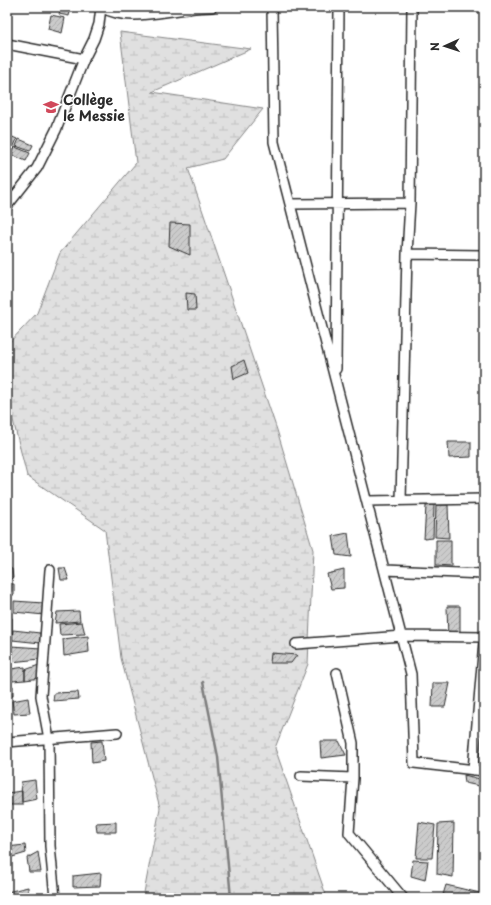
<svg xmlns="http://www.w3.org/2000/svg" width="491" height="905" font-family="'Playpen Sans',sans-serif">
	<style>
		.wetland { fill: url(#wetland-marsh); stroke: #868686 }
		.lines { fill: none; stroke-linecap: round; stroke-linejoin: round }
		.stream { stroke: #7e7e7e; stroke-width: 2.5 }
		.building { fill: url(#building-hatch); stroke: #2b2b2b }
		.minor-casing { stroke: #2b2b2b; stroke-width: 12 }
		.minor { stroke: #fff; stroke-width: 9 }
		.labels { text-anchor: middle; dominant-baseline: central; stroke-width: 3; stroke-linejoin: round; paint-order: stroke }
		.poi-label { font-size: 14px; font-weight: bold; fill: #2b2b2b; stroke: #fff; text-anchor: start }
	</style>
	<defs>
		<pattern id="wetland-marsh" width="20" height="14" patternUnits="userSpaceOnUse"><rect width="20" height="14" fill="#e0e0e0"/><path d="M1 5h8M5 5V1M11 12h8M15 12V8" fill="none" stroke="#c0c0c0"/></pattern>
		<pattern id="building-hatch" width="6" height="6" patternUnits="userSpaceOnUse"><rect width="6" height="6" fill="#cbcbcb"/><path d="M-1 1l2-2M0 6l6-6M5 7l2-2" fill="none" stroke="#aeaeae"/></pattern>
	</defs>
	<rect width="100%" height="100%" fill="#fff"/>
	<filter id="ink" filterUnits="userSpaceOnUse"><feTurbulence type="fractalNoise" baseFrequency=".025" numOctaves="2"/><feDisplacementMap in="SourceGraphic" scale="8" xChannelSelector="R" yChannelSelector="G"/><feConvolveMatrix kernelMatrix="1 2 1 2 8 2 1 2 1" color-interpolation-filters="sRGB"/></filter>
	<g filter="url(#ink)">
		<path class="wetland" d="M120 32 251 49 152 92 263 109 223 159 188 168 277 430 313 550 308 664 275 748 327 898H143L160 808 121 658 105 530 27 476 7 396V345L37 313 60 253 136 163Z"/>
		<g class="lines">
			<path class="stream" d="M203 682 218 757 231 898"/>
		</g>
		<path class="building" d="M61 7H71L69 16 59 14Z
			M51 15 65 18 62 33 48 29Z
			M8 135 17 139 8 160 7 138Z
			M19 139 33 145 30 151 16 146Z
			M15 147 30 153 26 161 12 155Z
			M170 223 190 224V255L169 246Z
			M186 293 195 294 196 310H187Z
			M244 360 248 373 234 379 232 366Z
			M448 442H471V457L449 458Z
			M434 505 433 538 424 539 426 506Z
			M436 505H448L449 538 435 537Z
			M348 533 351 557 336 555 333 536Z
			M436 540H451V566L436 565Z
			M10 548 9 565 7 564V549Z
			M7 568 12 569 13 579 7 578Z
			M59 568H65L69 580H61Z
			M344 570V588L331 589 327 574Z
			M7 584H14V595L7 594Z
			M14 601 44 603V615L14 612Z
			M447 606H460V640H448Z
			M79 611 80 621 55 623 57 612Z
			M7 618H12V640L7 639Z
			M82 622 85 634 60 635 59 624Z
			M13 630 40 633 41 643 12 640Z
			M88 636 89 652 64 656 63 639Z
			M7 643H10L8 661H7Z
			M11 646 41 648 40 659 11 662Z
			M271 653 297 655 291 663H270Z
			M39 665 41 678 25 680V670Z
			M25 667V680L12 681 11 669Z
			M433 683H450L445 707H432Z
			M13 686V696H7V687Z
			M78 692 79 699 53 701 54 693Z
			M28 698 30 713 14 714 12 701Z
			M102 741 104 761 92 763 91 742Z
			M320 741H339L346 755 321 758Z
			M464 775 484 780V787L465 783Z
			M35 780 37 799 22 802 21 782Z
			M22 791V805H7V793Z
			M116 822V832H97L96 823Z
			M419 822 435 825 432 858H416Z
			M454 823 453 877 437 874 438 824Z
			M25 845 26 853 9 858 7 847Z
			M38 852 41 872H29L27 858Z
			M413 860 428 861 425 880 411 876Z
			M101 873 100 886 73 887V876Z
			M446 885 484 894V898H442Z
			M28 887V898H7V892Z"/>
		<g class="lines">
			<defs>
				<path id="minor" d="M101 7C128 22 158 12 187 9 195 8 203 7 212 7
					M272 7 274 142 411 674 414 763 484 771
					M7 44 84 59
					M290 204 410 203
					M7 206 37 168 56 130 84 59 94 39 99 24 101 7
					M407 254 484 255
					M336 369 339 7
					M401 500 407 254 410 203 412 7
					M367 501 484 499
					M50 570 41 696 49 739 50 846 55 898
					M385 570 484 574
					M296 644 402 636 484 637
					M337 673 353 743V778L349 833 403 898
					M7 742 117 733
					M473 770 484 642
					M301 776 353 778"/>
			</defs>
			<use href="#minor" class="minor-casing"/>
			<use href="#minor" class="minor"/>
		</g>
	</g>
	<defs>
		<symbol id="university-bare" viewBox="-9 -9 18 18"><path d="M0-5L7-2L0 1L-7-2ZM-4 1L0 2.5L4 1V4Q0 6-4 4Z" fill="#d1495b" stroke="#fff" stroke-width="2.5" paint-order="stroke"/></symbol>
	</defs>
	<g fill-rule="evenodd">
		<use href="#university-bare" x="40" y="96" width="22" height="22"/>
	</g>
	<g class="labels">
		<g class="poi-label">
			<text x="63" y="99">Collège<tspan x="63" dy="16">le Messie</tspan></text>
		</g>
	</g>
	<rect width="491" height="905" fill="none" stroke="#fff" stroke-width="24"/>
	<rect x="12" y="12" width="467" height="881" fill="none" stroke="#2b2b2b" stroke-width="1.5" filter="url(#ink)"/>
	<g transform="translate(445 46) rotate(267)" stroke="#ffffff" stroke-width="3" paint-order="stroke">
	<path d="M0-3L7 15L0 10L-7 15Z" fill="#2b2b2b"/>
	<text y="-6" font-size="11" font-weight="bold" text-anchor="middle" fill="#2b2b2b">N</text>
	</g>
</svg>
